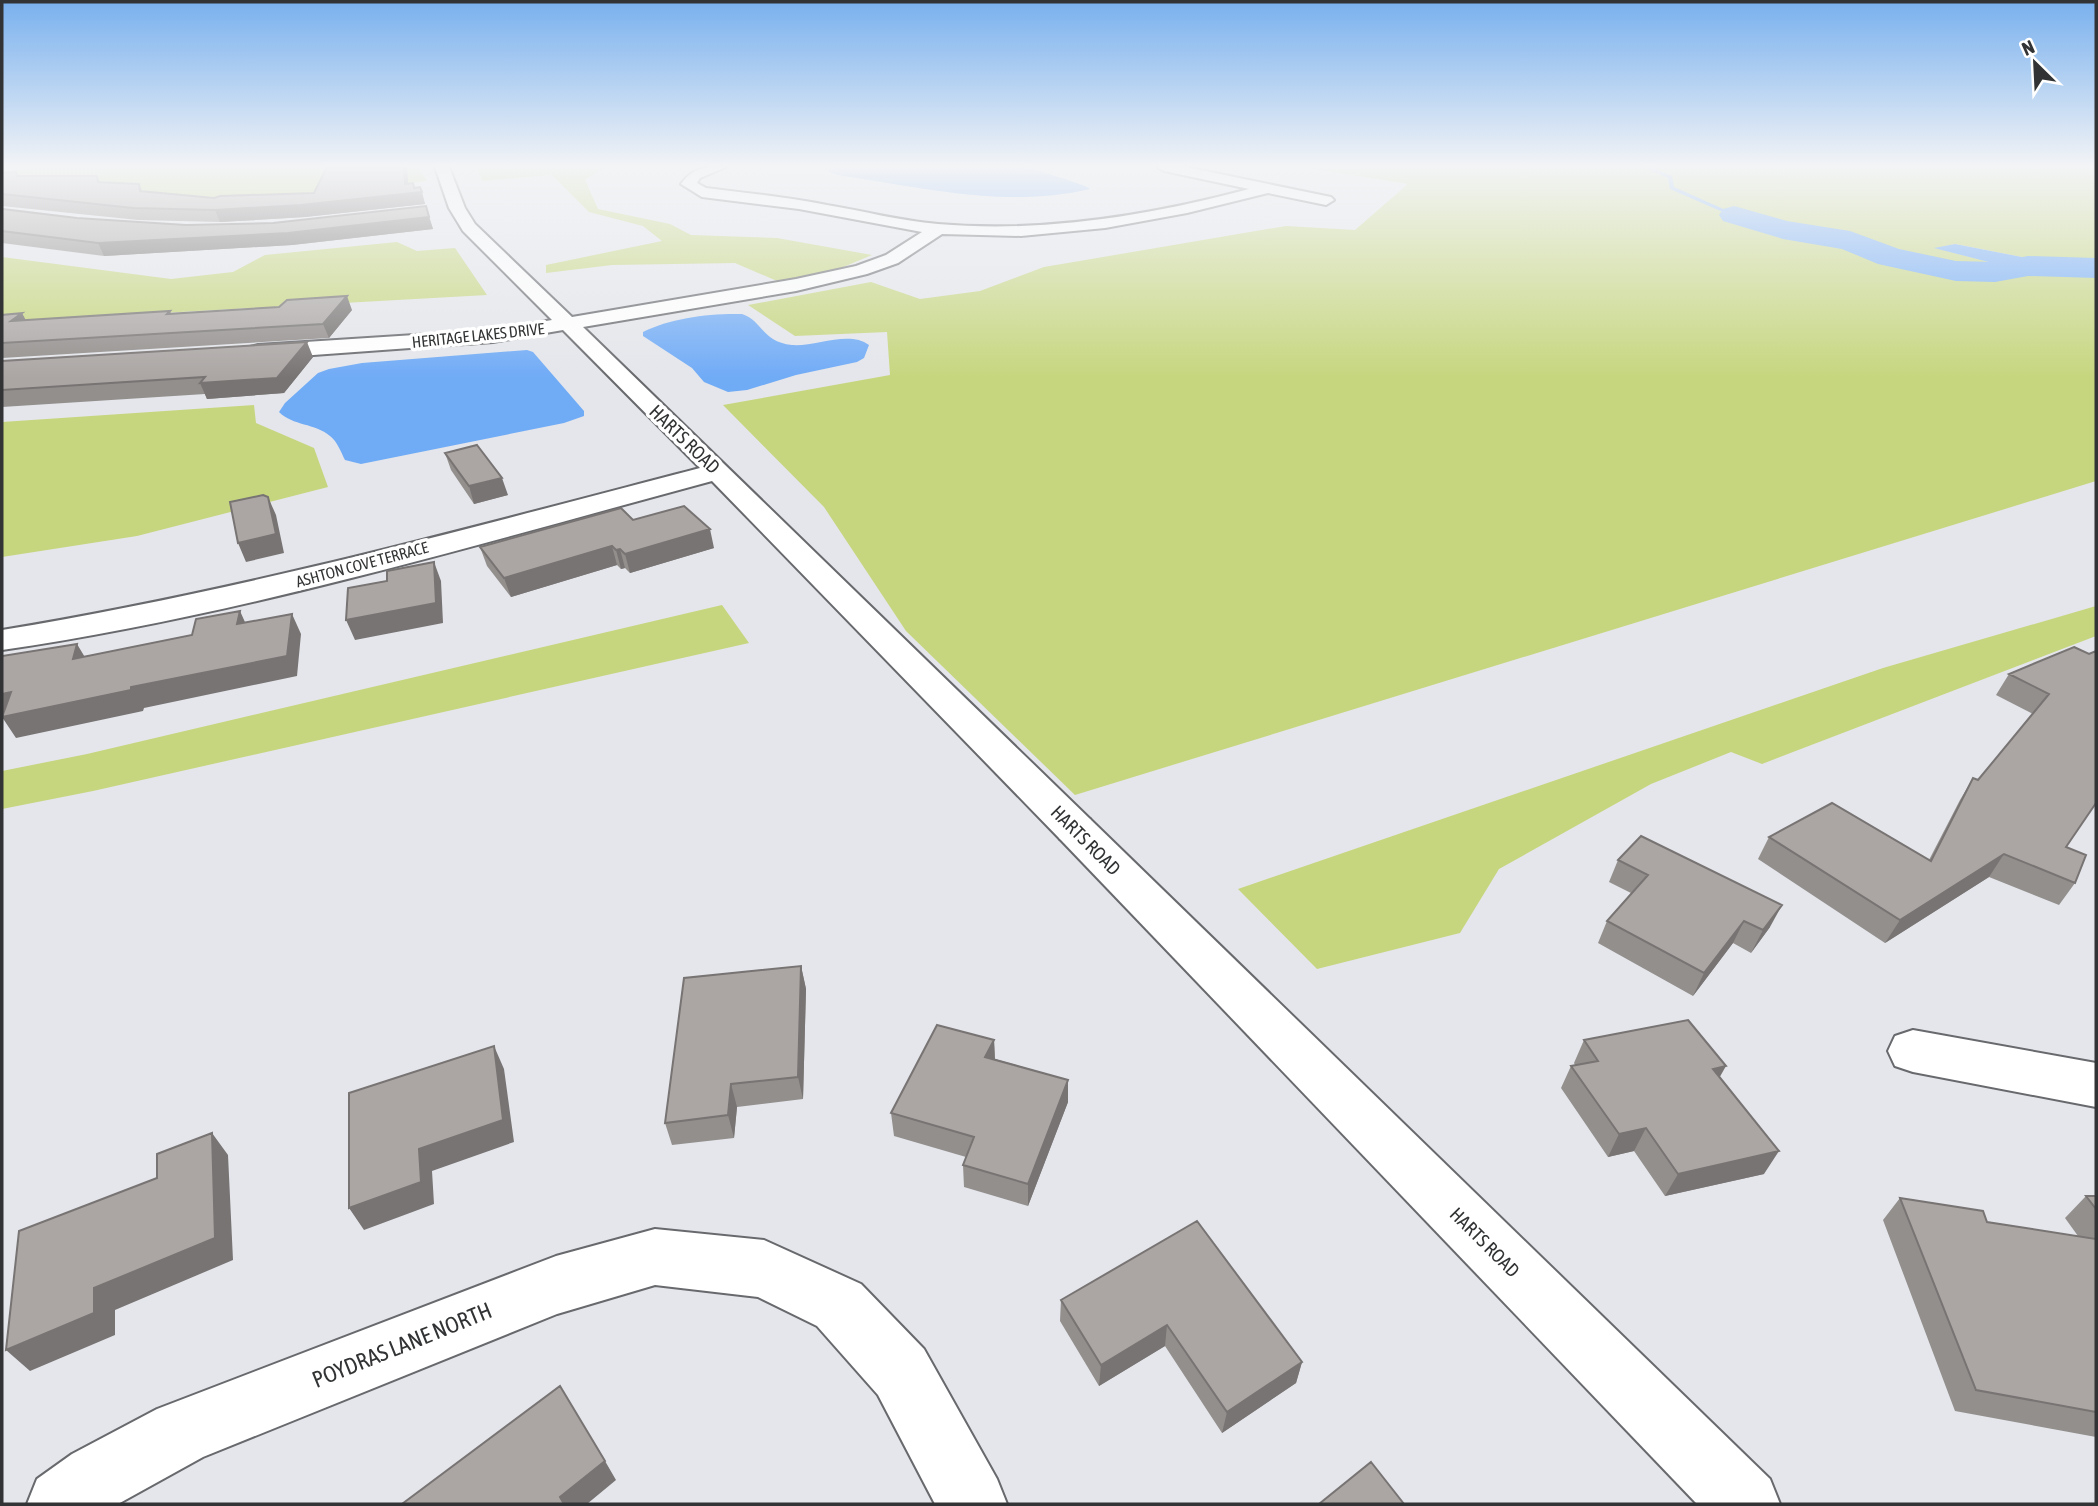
<svg xmlns="http://www.w3.org/2000/svg" width="2098" height="1506" font-family="'Asap Condensed',sans-serif">
	<style>
		.green { fill: #c6d67e }
		.water { fill: #70abf6 }
		.lines { fill: none; stroke-linecap: round; stroke-linejoin: round }
		.stream { fill: #70abf6; fill-rule: evenodd }
		.river { fill: #70abf6; fill-rule: evenodd }
		.minor-casing { stroke: #67696d; stroke-width: 4 }
		.tertiary-casing { stroke: #67696d; stroke-width: 4 }
		.minor { fill: #fff; fill-rule: evenodd }
		.tertiary { fill: #fff; fill-rule: evenodd }
		.wall { fill: #938f8d }
		.shaded-wall { fill: #787473 }
		.building { fill: #aba6a4; stroke: #787473; stroke-width: 2 }
		.labels { text-anchor: middle; dominant-baseline: central; stroke-width: 7; stroke-linejoin: round; paint-order: stroke }
		.far-street-label { font-size: 16px; fill: #323334; stroke: #fff }
		.street-label { font-size: 19px; fill: #323334; stroke: #fff }
		.near-street-label { font-size: 23px; fill: #323334; stroke: #fff }
	</style>
	<rect width="100%" height="100%" fill="#e4e6eb"/>
	<path class="green" d="M50 167H418L427 181 230 204 2 187V171Z
		M489 167H605L585 180 598 209 670 224 691 235 777 238 872 255 829 273 777 281 735 263 612 265 546 273V265L662 241 643 226 589 212 552 175 482 181 477 168Z
		M1300 167H2096V264L2027 258 1955 244 1936 248 2020 270 2096 271V481L1075 795 906 631 824 507 723 405 890 375 887 332 795 336 748 305 871 282 920 299 980 291 1044 267 1286 226 1355 230 1408 184Z
		M397 242 417 251 455 248 487 295 2 322V257L171 279 233 272 265 255Z
		M254 405 256 423 314 448 328 487 137 536 2 557V422Z
		M722 605 749 643 93 791 2 809V771L87 754Z
		M2096 606V636L1762 764 1731 752 1651 784 1499 869 1460 933 1317 969 1238 889 1883 668Z"/>
	<path class="water" d="M833 167H1028C1040 172 1085 184 1090 189 1004 209 922 187 837 175L827 171Z
		M1955 244 2027 258 2096 264V271L2020 270 1934 248Z
		M742 314C763 321 762 342 792 345 815 347 849 330 869 345L864 358 857 362 796 375 747 390 728 392 704 382 692 368 643 336V332C670 318 711 313 742 314Z
		M527 350 533 352 584 411V416L564 423 361 464 345 460C341 452 337 441 330 436 315 423 293 426 279 412L285 403 318 373 329 369 362 363Z"/>
	<g class="lines">
		<path class="stream" d="M1644 167H1650L1672 176 1674 187 1737 215 1732 216 1670 189 1668 178Z"/>
		<path class="river" d="M1734 206 1787 221 1850 231 1899 249 1956 261 1995 262 2028 256 2096 258V278L2028 276 1995 282 1956 281 1878 264 1842 249 1783 239 1723 221 1719 215 1723 209Z"/>
		<defs>
			<path id="minor" d="M435 167H449L465 208 475 224 572 317 796 279 856 266 886 255 922 232 799 209 702 197 681 184C693 167 706 167 726 167L700 178 697 183 706 188C746 193 787 197 827 205 864 211 900 221 938 224 1042 233 1148 216 1249 189L1164 171 1157 167H1186L1331 197 1334 200 1326 205 1268 193 1187 213 1105 228 1021 236 942 234 898 263 867 274 796 291 583 327 1090 819 1096 829 1090 839 1075 843 1060 839 712 481C478 544 243 615 2 650V630C240 591 466 529 700 468L563 330 493 342 258 359 250 357 247 352 250 347 258 345 493 330 552 320 463 231 449 208Z
				M1913 1030 2096 1063V1107L1913 1072 1895 1066 1888 1051 1895 1036Z
				M655 1229 764 1240 861 1284 924 1349 997 1479 1007 1504H935L878 1395 817 1326 758 1297 655 1285 557 1314 203 1457 118 1504H27L37 1479 72 1454 157 1409 556 1256Z"/>
			<path id="tertiary" d="M1075 815 1090 819 1770 1479 1780 1504H1697L1060 839 1054 829 1060 819Z"/>
		</defs>
		<use href="#minor" class="minor-casing"/>
		<use href="#tertiary" class="tertiary-casing"/>
		<use href="#minor" class="minor"/>
		<use href="#tertiary" class="tertiary"/>
	</g>
	<path class="wall" d="M327 167H407L408 183 414 188 420 187 425 204 305 217 220 222 138 220 2 206V173L18 176H97L100 182 139 184 142 191 214 198 314 193Z
		M426 206 433 229 292 245 104 256 2 243V209L77 218 186 225 273 223Z
		M352 310 329 338 2 358V315L26 320 170 311 171 313Z
		M313 357 284 393 207 399 205 394 2 407V361Z
		M445 453 508 495 474 504 451 470Z
		M633 520 714 548 630 573 625 568 621 569 617 565 511 597 487 566 480 547Z
		M2074 647 2066 847 2075 883 2059 905 1989 877 1885 943 1758 859 1769 837 1929 860 1960 800 1973 778 1978 780 2033 714 1996 695 2009 674Z
		M1618 860 1770 927 1751 953 1733 943 1693 996 1598 943 1607 921 1631 893 1609 882Z
		M801 966 806 989 803 1099 737 1107 734 1138 672 1145 665 1123Z
		M994 1040 995 1059 1068 1080V1102L1028 1206 964 1187 963 1165 966 1157 894 1136 891 1113Z
		M1584 1040 1720 1078 1764 1174 1665 1196 1634 1151 1608 1157 1561 1088 1571 1066 1575 1065 1574 1063Z
		M2086 1196H2096V1437L1955 1411 1883 1220 1900 1198 1987 1222 2078 1236 2065 1218Z
		M1197 1221 1302 1362 1296 1383 1222 1433 1165 1346 1099 1386 1060 1321 1061 1300Z"/>
	<path class="shaded-wall" d="M404 167H407L409 194 422 192 425 204 305 217 220 222 215 210 405 184Z
		M429 217 433 229 292 245 104 256 98 243Z
		M347 296 352 310 329 338 323 324Z
		M22 313 30 328 11 321Z
		M307 342 313 357 284 393 207 399 200 383Z
		M502 478 508 495 474 504 469 486Z
		M268 497 276 515 284 553 246 562 238 543Z
		M710 529 714 548 630 573 625 554Z
		M612 546 617 565 511 597 504 578Z
		M620 549 625 568 621 569 616 550Z
		M434 562 441 581 443 623 355 640 346 620Z
		M240 611 249 631 237 624Z
		M292 614 301 634 297 676 144 708 143 711 16 738 2 717V694L11 692 131 687Z
		M77 644 89 664 73 659Z
		M2004 854 1989 877 1885 943 1900 920Z
		M1782 905 1770 927 1751 953 1763 930Z
		M1744 921 1733 943 1693 996 1704 973Z
		M801 966 806 989 803 1099 798 1077Z
		M994 1040 995 1062 985 1057Z
		M494 1046 504 1069 514 1142 432 1171 434 1204 364 1230 349 1208 419 1149Z
		M1726 1066 1713 1089V1069Z
		M1068 1080V1102L1028 1206V1184Z
		M731 1084 737 1107 734 1138 728 1115Z
		M1646 1128 1634 1151 1608 1157 1619 1134Z
		M212 1133 228 1155 233 1260 115 1310V1335L30 1371 6 1350 94 1288Z
		M1779 1151 1764 1174 1665 1196 1678 1174Z
		M1167 1325 1165 1346 1099 1386 1101 1365Z
		M1302 1362 1296 1383 1222 1433 1227 1412Z
		M605 1461 616 1480 587 1504H564L560 1497Z"/>
	<path class="building" d="M327 167H404L405 184 413 183 414 188 420 187 422 192 301 205 215 210 133 208 2 194V173L16 172 17 176H97L98 182 139 184 140 191 214 198 220 196 314 193Z
		M426 206 429 217 288 233 98 243 2 231V209L77 218 186 225 273 223Z
		M347 296 323 324 2 343V315L22 313 11 321 170 311 167 314 279 307 287 300Z
		M307 342 277 378 200 383 205 377 2 390V361Z
		M477 445 502 478 469 486 445 453Z
		M263 495 268 497 276 534 238 543 230 502Z
		M684 506 710 529 625 554 620 549 616 550 612 546 504 578 480 547 621 508 633 520Z
		M434 562 436 603 346 620 348 588 387 581V571Z
		M240 611 237 624 292 614 287 656 131 687V690L2 717 11 692 2 694V656L77 644 73 659 192 635 196 619Z
		M2074 647 2089 654 2096 651V803L2066 847 2086 855 2075 883 2004 854 1900 920 1769 837 1832 803 1931 861 1973 778 1978 780 2049 694 2009 674Z
		M1641 836 1782 905 1763 930 1744 921 1704 973 1607 921 1648 875 1618 860Z
		M801 966 798 1077 731 1084 728 1115 665 1123 684 978Z
		M1688 1020 1726 1066 1713 1069 1779 1151 1678 1174 1646 1128 1619 1134 1571 1066 1598 1061 1584 1040Z
		M937 1025 994 1040 985 1057 1068 1080 1028 1184 963 1165 974 1137 891 1113Z
		M494 1046 503 1120 419 1149 421 1182 349 1208V1093Z
		M212 1133 215 1238 94 1288V1313L6 1350 19 1231 157 1178V1154Z
		M2086 1196H2096V1209Z
		M1900 1198 1983 1211 1987 1222 2096 1239V1412L1976 1390Z
		M1197 1221 1302 1362 1227 1412 1167 1325 1101 1365 1061 1300Z
		M560 1386 605 1461 560 1497 564 1504H402Z
		M1371 1462 1404 1504H1319Z"/>
	<linearGradient id="sky" x2="0" y2="1"><stop stop-color="#78b0ee"/><stop offset="0.44" stop-color="#f3f4f6"/><stop offset="1" stop-color="#f3f4f6" stop-opacity="0"/></linearGradient>
	<rect width="2098" height="378" fill="url(#sky)"/>
	<g class="labels">
		<g class="far-street-label">
			<text transform="translate(478 335) rotate(-6)">HERITAGE LAKES DRIVE</text>
			<text transform="translate(362 564) rotate(-15)">ASHTON COVE TERRACE</text>
		</g>
		<g class="street-label">
			<text transform="translate(685 439) rotate(44)">HARTS ROAD</text>
			<text transform="translate(1086 840) rotate(45)">HARTS ROAD</text>
			<text transform="translate(1485 1242) rotate(45)">HARTS ROAD</text>
		</g>
		<g class="near-street-label">
			<text transform="translate(402 1345) rotate(-22)">POYDRAS LANE NORTH</text>
		</g>
	</g>
	<rect width="2098" height="1506" fill="none" stroke="#323334" stroke-width="7"/>
	<g transform="translate(2035 63) rotate(336)" stroke="#ffffff" stroke-width="5" paint-order="stroke">
	<path d="M0-5L12 26L0 18L-12 26Z" fill="#323334"/>
	<text y="-10" font-size="19" font-weight="bold" text-anchor="middle" fill="#323334">N</text>
	</g>
</svg>
